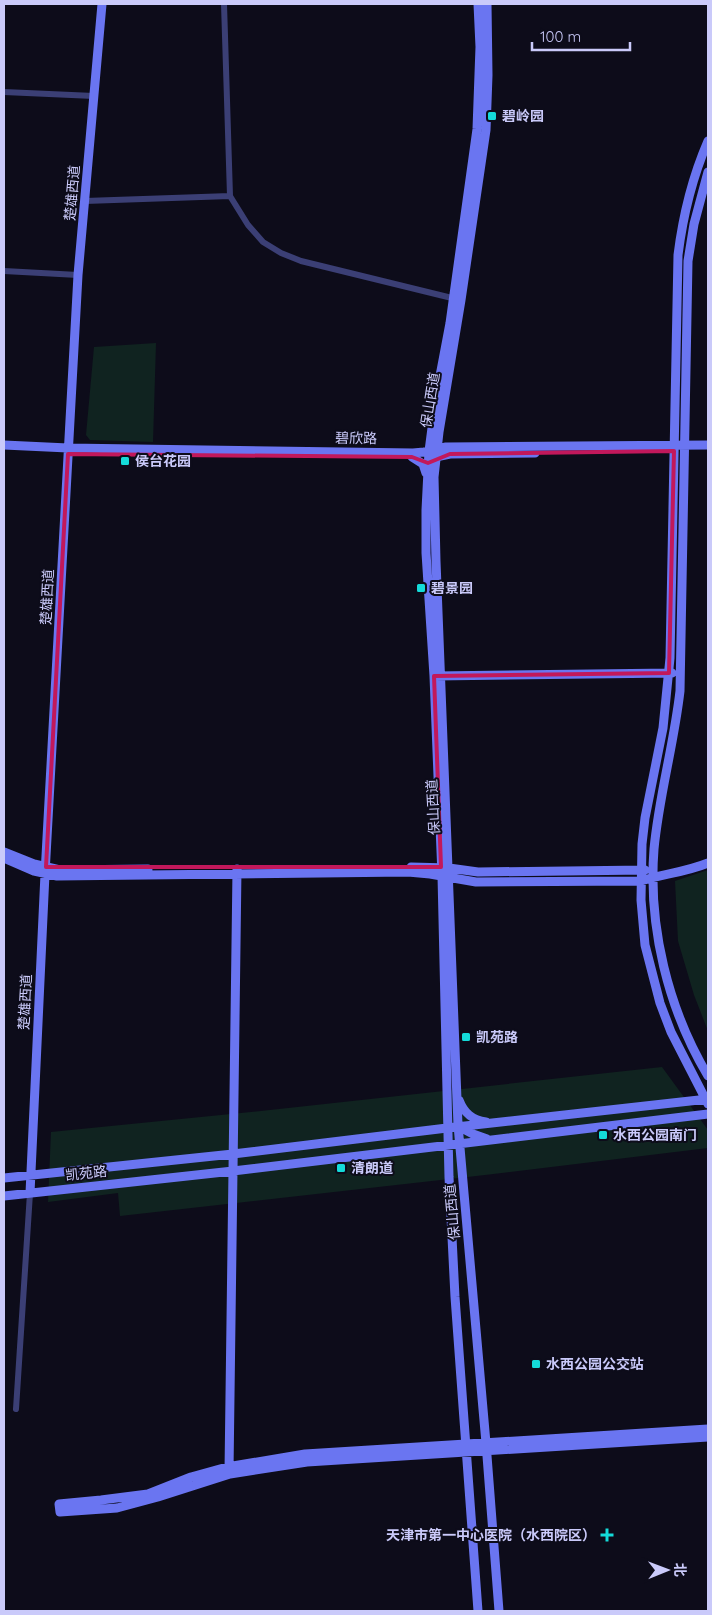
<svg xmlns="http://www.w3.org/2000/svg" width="712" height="1615" font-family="Quicksand,'Noto Sans SC',sans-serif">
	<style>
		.green { fill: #102320 }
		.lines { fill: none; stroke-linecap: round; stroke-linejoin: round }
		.street { stroke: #3b3f75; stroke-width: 6 }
		.secondary { stroke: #6a75f1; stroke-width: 9 }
		.marked { fill: none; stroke: #c2185b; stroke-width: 4; stroke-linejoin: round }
		.poi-dot { fill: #14dbd9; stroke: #0d0c1a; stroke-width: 2 }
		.labels { text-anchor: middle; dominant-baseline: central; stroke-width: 4; stroke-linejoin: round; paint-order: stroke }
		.poi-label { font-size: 14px; font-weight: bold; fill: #cacafa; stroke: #0d0c1a; text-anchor: start }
		.street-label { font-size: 14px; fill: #cacafa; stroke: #0d0c1a }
	</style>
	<rect width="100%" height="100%" fill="#0d0c1a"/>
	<path class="green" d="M156 343 153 442 90 440 86 435 94 347Z
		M708 870V1031L694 995 678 941 675 881Z
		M662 1067 708 1130V1148L485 1175 120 1216 118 1193 48 1202 51 1132 251 1112Z"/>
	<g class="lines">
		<path class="street" d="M224 4 230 196 248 225 263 242 281 253 301 261 456 299
			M4 92 94 96
			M85 201 230 196
			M4 271 78 275
			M16 1409 30 1193"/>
		<path class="secondary" d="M487 4 488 75 486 130 461 300 439 432 434 477 436 561 458 1125 486 1443 499 1611
			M708 141C692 178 683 215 678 255L670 658 663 728 645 818 642 844 641 900 645 945 660 1003 671 1032 708 1104
			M708 172 694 224 688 261 680 691C674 744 659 796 654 849 648 927 668 1009 708 1076
			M4 445 68 448 413 453 424 452 446 447 708 445
			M412 457 423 464 426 473
			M431 458 450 454 535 453
			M435 676 672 673
			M4 852 34 864 60 870 148 869
			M4 858 34 871 57 876 408 872 430 874 476 882 641 881C663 874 686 872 708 863
			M411 867 449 868 478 872 645 870
			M459 1100C464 1113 472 1120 486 1122
			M460 1127 473 1134 487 1139
			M4 1178 233 1154 447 1128 708 1099
			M30 1193 45 874 78 275 102 4
			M4 1196 233 1171 708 1114
			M708 1429 305 1454 227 1467 191 1477 148 1494 101 1500 59 1504 60 1512 117 1508 158 1497 230 1474 307 1462 708 1437
			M229 1471 237 869
			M478 1611 455 1297 449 1177 442 876 434 676 426 553V510L429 451 436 397 450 323 477 129 480 47 478 4"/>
	</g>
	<path class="marked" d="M674 451 669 673 434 676 441 867H46L68 454 412 457 428 463 450 454Z"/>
	<g class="poi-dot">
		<rect x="487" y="111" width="10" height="10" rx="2.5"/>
		<rect x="120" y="456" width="10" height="10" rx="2.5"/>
		<rect x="416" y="583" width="10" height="10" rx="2.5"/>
		<rect x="461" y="1032" width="10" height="10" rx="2.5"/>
		<rect x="598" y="1130" width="10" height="10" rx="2.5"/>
		<rect x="336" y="1163" width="10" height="10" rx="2.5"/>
		<rect x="531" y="1359" width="10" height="10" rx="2.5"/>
		<path d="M604.5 1527.5h5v5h5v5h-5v5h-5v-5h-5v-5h5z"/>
	</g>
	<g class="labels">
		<g class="poi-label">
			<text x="502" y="116">碧岭园</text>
			<text x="135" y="461">侯台花园</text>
			<text x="431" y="588">碧景园</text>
			<text x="476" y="1037">凯苑路</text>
			<text x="613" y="1135">水西公园南门</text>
			<text x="351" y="1168">清朗道</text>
			<text x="546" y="1364">水西公园公交站</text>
			<text x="596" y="1535" text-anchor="end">天津市第一中心医院（水西院区）</text>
		</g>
		<g class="street-label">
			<text transform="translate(72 193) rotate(-85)">楚雄西道</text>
			<text transform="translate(430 400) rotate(-81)">保山西道</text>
			<text transform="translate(356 438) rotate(1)">碧欣路</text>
			<text transform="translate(47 597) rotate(-87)">楚雄西道</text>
			<text transform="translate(433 807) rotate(-93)">保山西道</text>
			<text transform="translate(25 1002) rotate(-87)">楚雄西道</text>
			<text transform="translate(86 1173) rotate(-6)">凯苑路</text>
			<text transform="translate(452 1212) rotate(-95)">保山西道</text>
		</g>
	</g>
	<rect width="712" height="1615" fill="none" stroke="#cacafa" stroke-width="10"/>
	<g transform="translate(667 1570) rotate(89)" stroke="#0d0c1a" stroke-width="4" paint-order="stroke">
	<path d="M0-4L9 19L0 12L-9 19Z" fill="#cacafa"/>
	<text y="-8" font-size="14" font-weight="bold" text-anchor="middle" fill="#cacafa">北</text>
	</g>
	<path d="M532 42v8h98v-8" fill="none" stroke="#cacafa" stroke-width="2.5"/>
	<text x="540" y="42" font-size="15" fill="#cacafa" stroke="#0d0c1a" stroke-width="4" paint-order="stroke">100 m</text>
</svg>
